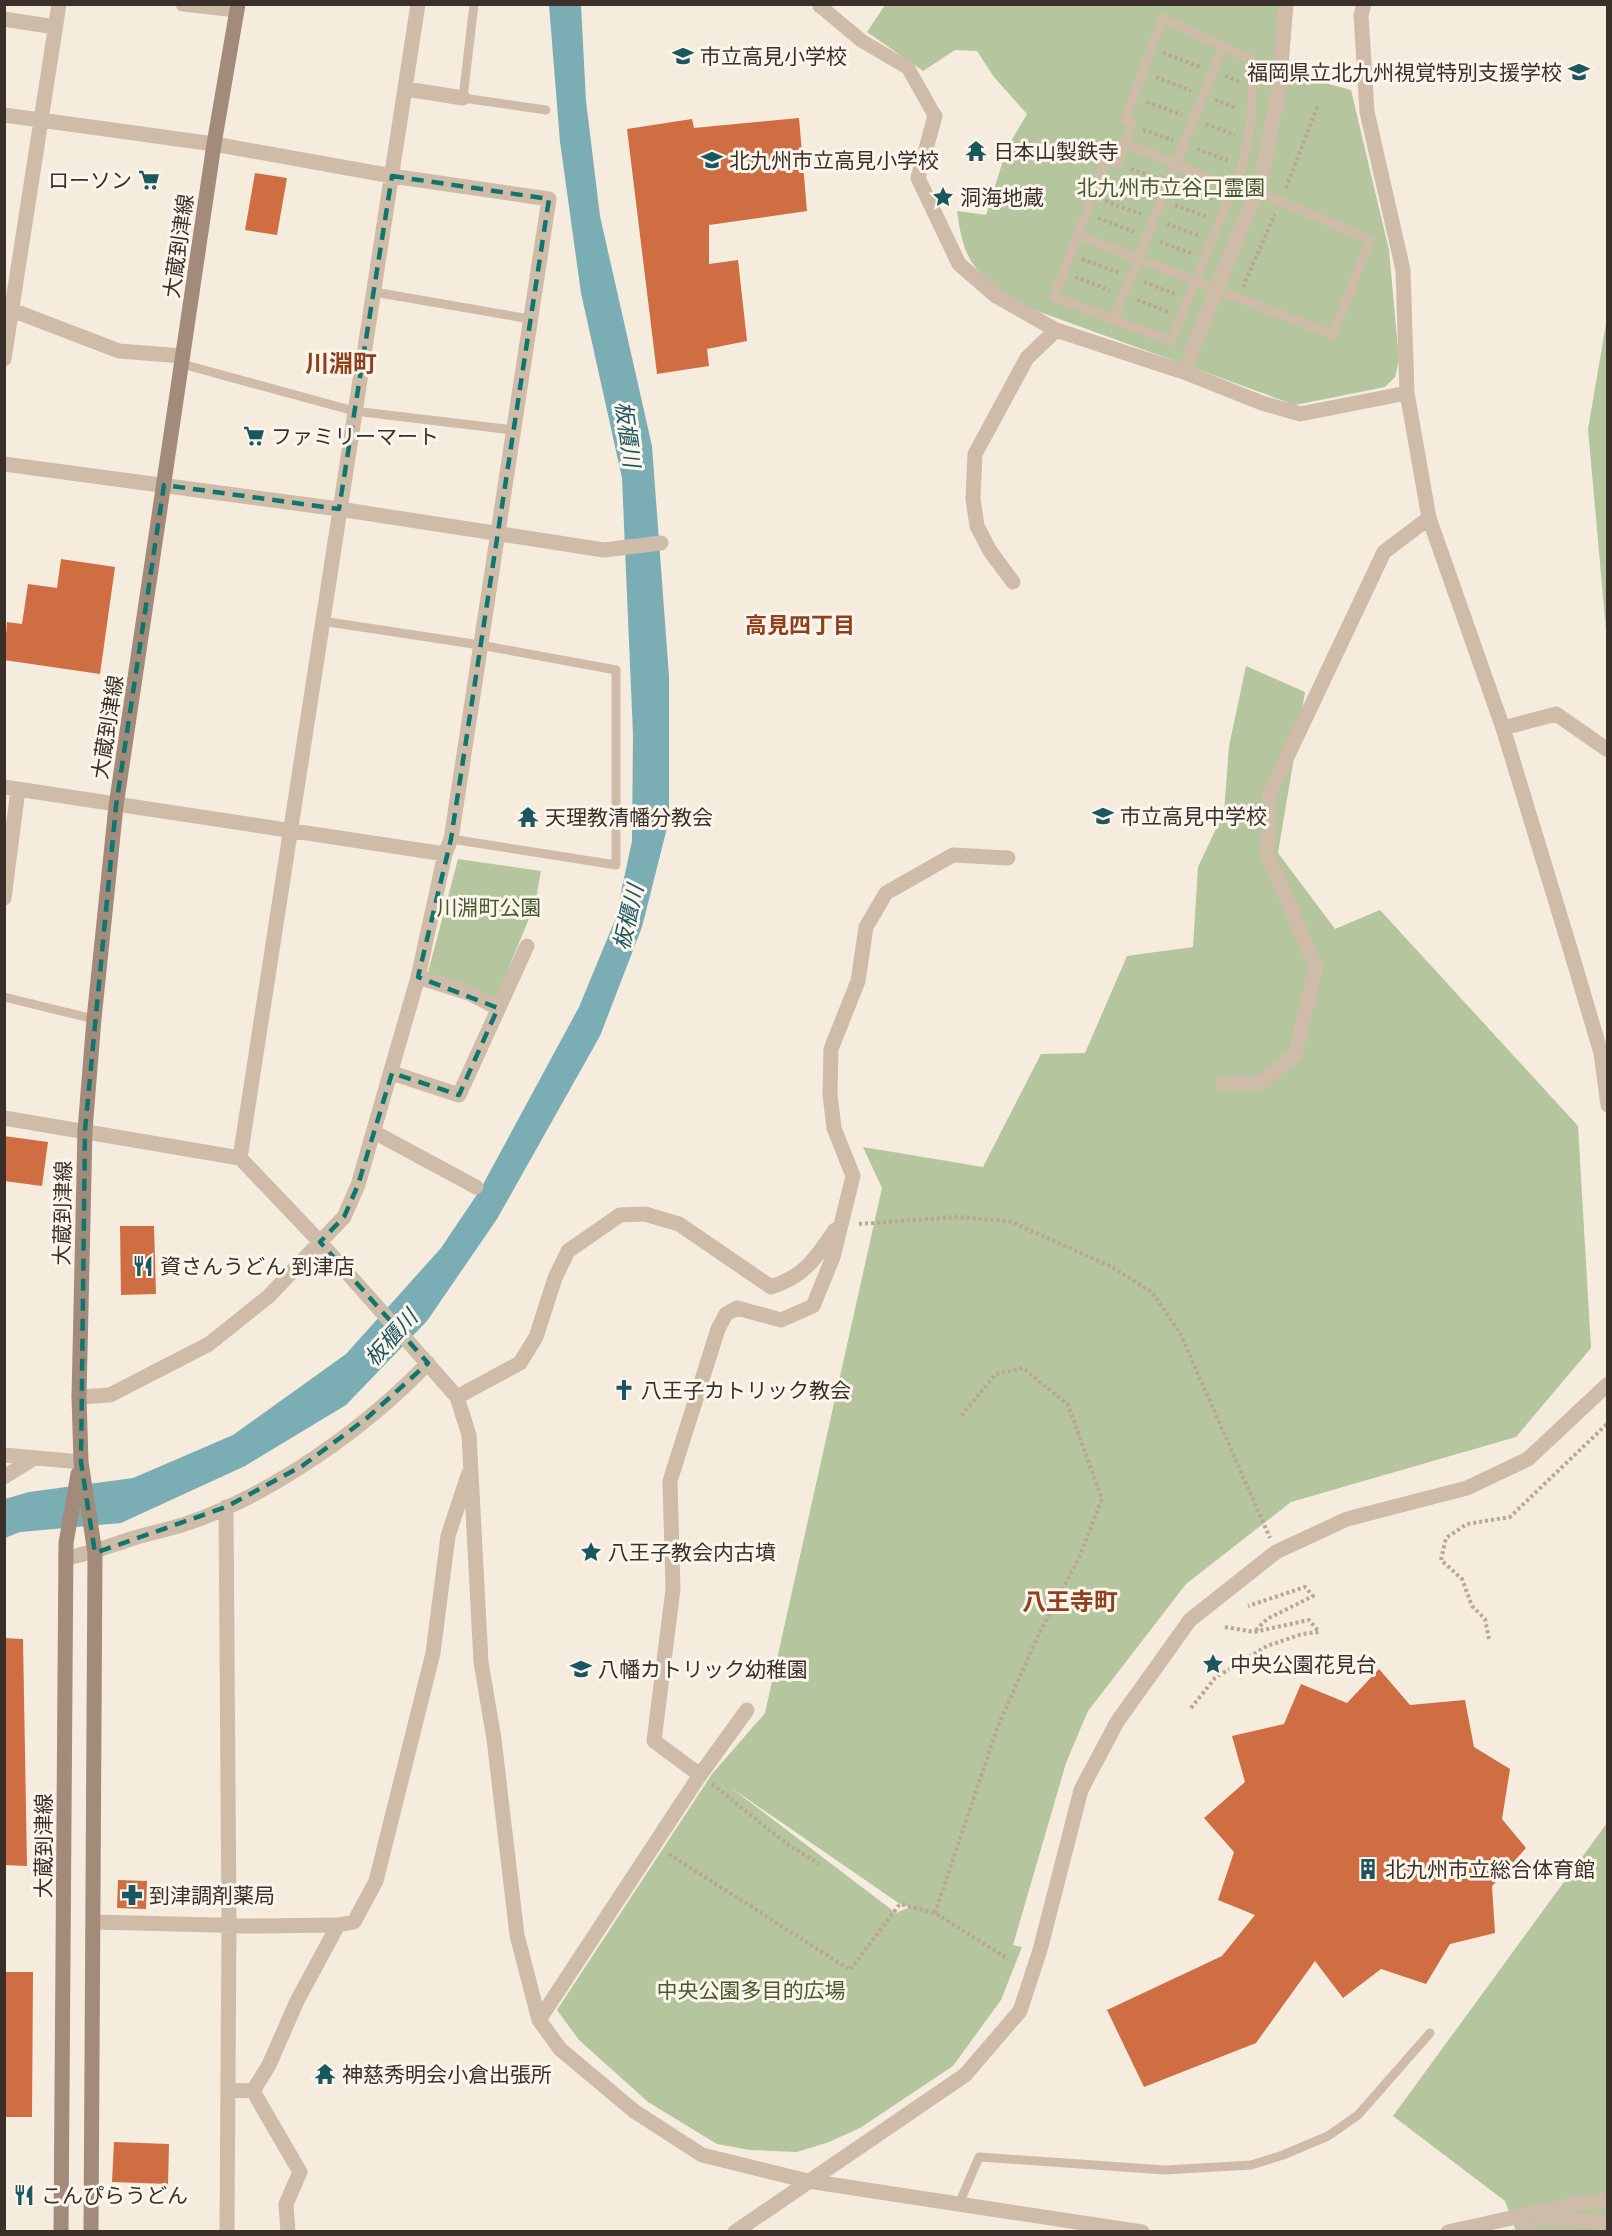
<svg xmlns="http://www.w3.org/2000/svg" width="1612" height="2236" font-family="'Noto Sans','Noto Sans JP',sans-serif">
	<style>
		.green { fill: #b5c59d; fill-rule: evenodd }
		.water { fill: #7baeb4 }
		.building { fill: #cf6e42 }
		.lines { fill: none; stroke-linecap: round; stroke-linejoin: round }
		.path { stroke: #baa693; stroke-width: 4; stroke-dasharray: 3 3; stroke-linecap: butt }
		.service { stroke: #cebca9; stroke-width: 9 }
		.pedestrian { stroke: #cebca9; stroke-width: 14 }
		.minor { stroke: #cebca9; stroke-width: 15 }
		.tertiary { stroke: #cebca9; stroke-width: 15 }
		.secondary { stroke: #a28b7a; stroke-width: 15 }
		.marked { fill: none; stroke: #0f766e; stroke-width: 4.5; stroke-dasharray: 12 8; stroke-linejoin: round }
		.labels { text-anchor: middle; dominant-baseline: central; stroke-width: 6; stroke-linejoin: round; paint-order: stroke }
		.poi-label { font-size: 21px; fill: #3b3029; stroke: #fbf5ec; text-anchor: start }
		.park-label { font-size: 21px; fill: #465b2b; stroke: #fbf5ec }
		.street-label { font-size: 21px; fill: #3b3029; stroke: #fbf5ec }
		.water-label { font-size: 22px; font-style: italic; fill: #1b5760; stroke: #fbf5ec }
		.neighbourhood-label { font-size: 22px; font-weight: bold; fill: #903f1c; stroke: #fbf5ec }
		.quarter-label { font-size: 24px; font-weight: bold; fill: #903f1c; stroke: #fbf5ec }
	</style>
	<rect width="100%" height="100%" fill="#f5ecde"/>
	<path class="green" d="M885 5H1293L1288 73 1351 90 1389 250 1399 360 1395 377 1385 387 1295 405 1010 301C973 267 964 263 957 211L986 215 1007 148 1027 114 994 77 977 51 955 50 923 71 867 32Z
		M1607 318H1608L1607 641 1588 429Z
		M1246 666 1305 692 1278 853 1335 929 1380 910 1578 1126 1591 1348 1516 1437 1291 1502 1186 1584 1088 1711 1066 1763 1013 1945 1022 1947 1001 2000 953 2066 860 2128 829 2142 797 2152 750 2150 717 2144 648 2102 579 2040 557 2010 712 1774 765 1713 882 1188 863 1147 983 1167 1041 1054 1085 1053 1127 956 1193 947 1198 867 1224 812 1229 746ZM730 1787 900 1904 910 1907 896 1913Z
		M458 859 541 871 535 904 496 999 427 976Z
		M1607 1823V2231H1516L1505 2201 1393 2116Z"/>
	<path class="water" d="M549 5H581L586 101 600 216 652 446 669 676V820L642 927 600 1036 497 1219 427 1321 346 1405 245 1466 121 1523 20 1532 5 1538V1499L29 1492 133 1478 233 1435 346 1354 441 1248 480 1190 579 1007 615 920 632 841 633 735 622 478 581 293 560 142Z"/>
	<path class="building" d="M799 118 807 211 709 225V264L738 260 747 341 707 349 709 366 657 374 627 129 692 119 694 128Z
		M255 173 287 178 277 235 245 230Z
		M61 559 115 567 100 674 4 660 7 622 22 624 28 584 57 588Z
		M4 1136 48 1142 42 1186 4 1181Z
		M120 1226H154L156 1294 121 1295Z
		M4 1638 23 1639 27 1866 4 1865Z
		M1379 1669 1410 1705 1465 1700 1474 1747 1510 1769 1502 1819 1526 1848 1492 1886 1495 1933 1450 1944 1426 1984 1381 1969 1343 1998 1315 1961 1256 2043 1144 2087 1107 2010 1222 1956 1255 1915 1218 1900 1234 1852 1204 1818 1245 1782 1232 1736 1284 1724 1301 1684 1347 1703Z
		M118 1880 147 1881 146 1909 117 1908Z
		M4 1972H33L32 2117H4Z
		M114 2142 169 2144 168 2184 112 2182Z"/>
	<g class="lines">
		<path class="path" d="M1163 53 1201 67
			M1225 76 1240 82
			M1156 77 1191 91
			M1215 100 1238 109
			M1147 102 1182 115
			M1206 124 1235 135
			M1143 130 1173 140
			M1197 149 1229 161
			M1131 169 1155 177
			M1113 182 1148 195
			M1182 187 1214 199
			M1286 188 1318 105
			M1105 201 1141 214
			M1175 205 1207 217
			M1098 218 1134 232
			M1167 224 1200 236
			M1160 242 1193 254
			M1082 259 1120 273
			M1075 277 1110 290
			M1144 282 1176 294
			M1243 287 1275 214
			M1137 300 1169 312
			M859 1224 956 1217 1009 1221 1110 1266 1152 1292 1180 1333 1270 1538
			M1225 1627 1254 1632
			M1489 1639 1485 1619 1472 1606 1462 1579 1441 1560 1446 1538 1467 1524 1510 1517 1608 1423
			M1191 1708 1215 1678 1267 1646 1302 1634 1319 1632 1309 1620 1254 1632 1267 1619 1313 1596 1305 1587 1248 1606
			M712 1784 787 1844 819 1864
			M669 1854 850 1970 900 1904 935 1913 1008 1959
			M935 1913 998 1726 1038 1636 1079 1558 1102 1499 1068 1405 1023 1368 996 1374 961 1416"/>
		<path class="service" d="M474 4 463 98 546 110
			M1162 18 1253 60 1251 125 1242 166 1171 341 1054 297 1106 160 1118 164 1132 123 1125 120Z
			M1125 143 1254 197
			M1078 235 1333 335 1370 240 1257 191
			M374 292 530 319
			M1114 319 1223 46
			M182 364 354 411 513 430
			M322 621 480 645 616 670V865L451 839
			M4 997 94 1019
			M959 2204 979 2157 1165 2170 1251 2165 1283 2155 1328 2136 1358 2115 1430 2033"/>
		<path class="pedestrian" d="M820 6 862 41 908 68 935 116"/>
		<path class="minor" d="M183 4 237 10
			M820 4V6
			M1364 4 1361 15 1367 112 1403 270 1407 393 1429 518 1503 728 1572 955 1601 1053 1608 1105
			M4 19 55 27
			M406 89 463 98
			M4 115 214 144 392 176 549 199 451 839 445 854 418 977 358 1185 344 1217 320 1242 269 1296 209 1344 110 1395 79 1397
			M935 116 918 178 959 264 996 296 1056 330
			M12 310 119 351 183 356
			M4 359 59 4
			M1184 372 1261 179 1278 94 1286 4
			M4 464 339 509 604 550 661 543
			M1013 582 990 551 977 526 973 499 975 454 1027 358 1056 330 1184 372 1262 403 1300 414 1407 393
			M1503 728 1556 714 1608 750
			M4 787 445 854
			M4 898 18 790
			M418 977 469 993 498 1008
			M392 1073 459 1095 527 946
			M1223 1084 1261 1083 1295 1054 1316 967 1267 853 1270 793 1384 552 1429 518
			M4 1118 240 1158 320 1242 457 1397 469 1435 481 1662 494 1739 517 1935 539 2020 560 2049 634 2111 702 2155 808 2181
			M374 1132 476 1187
			M240 1158 418 4
			M457 1397 520 1363 536 1337 555 1278 568 1251 620 1215 645 1214 679 1224 771 1287C805 1276 816 1258 835 1230
			M4 1455 81 1462
			M4 1477 33 1459
			M226 1507 229 1924 227 2232
			M66 1558C89 1554 109 1546 131 1539 149 1533 167 1530 185 1524 270 1496 366 1428 428 1363
			M700 1775 654 1741 673 1589 670 1481 718 1329 726 1314 737 1308 781 1320 813 1306 833 1257 853 1176 834 1128 830 1095 831 1049 858 981 866 927 886 893 953 855 1008 858
			M94 1922 259 1926 338 1925 354 1922 376 1881 433 1653 448 1536 468 1475
			M539 2020 700 1775 747 1710
			M228 2090 253 2091 269 2065 297 2001 338 1925
			M253 2091 300 2172 286 2204 288 2232
			M1522 2217 1529 2232"/>
		<path class="tertiary" d="M808 2181 1142 2232
			M1540 2218 1608 2222
			M735 2232 965 2075 1020 2011 1040 1950 1081 1790 1117 1722 1190 1620 1276 1552 1347 1519 1467 1488 1528 1459 1608 1384
			M1448 2232 1584 2202 1608 2201"/>
		<path class="secondary" d="M61 2232 66 1543 78 1474
			M91 2232 95 1553 81 1462 79 1397 85 1130 94 1019 116 806 214 144 238 4"/>
	</g>
	<path class="marked" d="M392 176 549 199 451 839 418 977 498 1008 459 1095 392 1073 358 1185 344 1217 320 1242 428 1363 367 1418 302 1466 226 1507 95 1553 81 1462 85 1130 116 806 164 485 339 509Z"/>
	<defs>
		<symbol id="school-bare" viewBox="-9 -9 18 18"><path d="M0-5L7-2L0 1L-7-2ZM-4 1L0 2.5L4 1V4Q0 6-4 4Z" fill="#1b5760" stroke="#fbf5ec" stroke-width="2.5" paint-order="stroke"/></symbol>
		<symbol id="temple-bare" viewBox="-9 -9 18 18"><path d="M0-6L5-2H3V0L6.5 2.5H4V6H1.5V3h-3V6H-4V2.5H-6.5L-3 0V-2H-5Z" fill="#1b5760" stroke="#fbf5ec" stroke-width="2.5" paint-order="stroke"/></symbol>
		<symbol id="supermarket-bare" viewBox="-9 -9 18 18"><path d="M-6-5.5h2.5l.6 2H6L4.5 2H-2.5L-4.4-4H-6ZM-1.5 3.2a1.3 1.3 0 1 0 .1 0ZM3 3.2a1.3 1.3 0 1 0 .1 0Z" fill="#1b5760" stroke="#fbf5ec" stroke-width="2.5" paint-order="stroke"/></symbol>
		<symbol id="sight-bare" viewBox="-9 -9 18 18"><path d="M0-6L1.8-2.2L6-1.7L2.9 1.2L3.7 5.4L0 3.3L-3.7 5.4L-2.9 1.2L-6-1.7L-1.8-2.2Z" fill="#1b5760" stroke="#fbf5ec" stroke-width="2.5" paint-order="stroke"/></symbol>
		<symbol id="restaurant-bare" viewBox="-9 -9 18 18"><path d="M-5-6h1v4h1v-4h1v4h1v-4h1v5L-1.5 .5V6h-2V.5L-5-1ZM5-6V6H3V1.5H1.5Q1.5-4 5-6Z" fill="#1b5760" stroke="#fbf5ec" stroke-width="2.5" paint-order="stroke"/></symbol>
		<symbol id="church-bare" viewBox="-9 -9 18 18"><path d="M-1.2-6h2.4v3.5h3.3v2.4h-3.3V6h-2.4V-.1h-3.3v-2.4h3.3Z" fill="#1b5760" stroke="#fbf5ec" stroke-width="2.5" paint-order="stroke"/></symbol>
		<symbol id="building-bare" viewBox="-9 -9 18 18"><path d="M-4-6H4V6H1V3H-1V6H-4ZM-2.5-4.3h1.7v1.8h-1.7ZM.8-4.3h1.7v1.8H.8ZM-2.5-1h1.7V.8h-1.7ZM.8-1h1.7V.8H.8Z" fill="#1b5760" stroke="#fbf5ec" stroke-width="2.5" paint-order="stroke"/></symbol>
		<symbol id="pharmacy-bare" viewBox="-9 -9 18 18"><path d="M-2-6h4v4h4v4h-4v4h-4v-4h-4v-4h4Z" fill="#1b5760" stroke="#fbf5ec" stroke-width="2.5" paint-order="stroke"/></symbol>
	</defs>
	<g fill-rule="evenodd">
		<use href="#school-bare" x="668" y="41" width="30" height="30"/>
		<use href="#school-bare" x="1564" y="57" width="30" height="30"/>
		<use href="#temple-bare" x="961" y="136" width="30" height="30"/>
		<use href="#school-bare" x="697" y="145" width="30" height="30"/>
		<use href="#supermarket-bare" x="134" y="165" width="30" height="30"/>
		<use href="#sight-bare" x="928" y="182" width="30" height="30"/>
		<use href="#supermarket-bare" x="239" y="421" width="30" height="30"/>
		<use href="#school-bare" x="1088" y="801" width="30" height="30"/>
		<use href="#temple-bare" x="513" y="802" width="30" height="30"/>
		<use href="#restaurant-bare" x="128" y="1251" width="30" height="30"/>
		<use href="#church-bare" x="609" y="1375" width="30" height="30"/>
		<use href="#sight-bare" x="576" y="1537" width="30" height="30"/>
		<use href="#sight-bare" x="1198" y="1649" width="30" height="30"/>
		<use href="#school-bare" x="566" y="1654" width="30" height="30"/>
		<use href="#building-bare" x="1353" y="1854" width="30" height="30"/>
		<use href="#pharmacy-bare" x="117" y="1880" width="30" height="30"/>
		<use href="#temple-bare" x="310" y="2059" width="30" height="30"/>
		<use href="#restaurant-bare" x="9" y="2180" width="30" height="30"/>
	</g>
	<g class="labels">
		<g class="poi-label">
			<text x="700" y="56">市立高見小学校</text>
			<text x="1562" y="72" text-anchor="end">福岡県立北九州視覚特別支援学校</text>
			<text x="993" y="151">日本山製鉄寺</text>
			<text x="729" y="160">北九州市立高見小学校</text>
			<text x="132" y="180" text-anchor="end">ローソン</text>
			<text x="960" y="197">洞海地蔵</text>
			<text x="271" y="436">ファミリーマート</text>
			<text x="1120" y="816">市立高見中学校</text>
			<text x="545" y="817">天理教清幡分教会</text>
			<text x="160" y="1266">資さんうどん 到津店</text>
			<text x="641" y="1390">八王子カトリック教会</text>
			<text x="608" y="1552">八王子教会内古墳</text>
			<text x="1230" y="1664">中央公園花見台</text>
			<text x="598" y="1669">八幡カトリック幼稚園</text>
			<text x="1385" y="1869">北九州市立総合体育館</text>
			<text x="149" y="1895">到津調剤薬局</text>
			<text x="342" y="2074">神慈秀明会小倉出張所</text>
			<text x="41" y="2195">こんぴらうどん</text>
		</g>
		<g class="park-label">
			<text x="1171" y="187">北九州市立谷口霊園</text>
			<text x="489" y="907">川淵町公園</text>
			<text x="751" y="1990">中央公園多目的広場</text>
		</g>
		<g class="street-label">
			<text transform="translate(178 246) rotate(-82)">大蔵到津線</text>
			<text transform="translate(107 727) rotate(-81)">大蔵到津線</text>
			<text transform="translate(62 1213) rotate(-89)">大蔵到津線</text>
			<text transform="translate(43 1846) rotate(-90)">大蔵到津線</text>
		</g>
		<g class="water-label">
			<text transform="translate(629 434) rotate(82)">板櫃川</text>
			<text transform="translate(627 917) rotate(-77)">板櫃川</text>
			<text transform="translate(390 1337) rotate(-48)">板櫃川</text>
		</g>
		<g class="neighbourhood-label">
			<text x="800" y="624">高見四丁目</text>
		</g>
		<g class="quarter-label">
			<text x="341" y="362">川淵町</text>
			<text x="1070" y="1600">八王寺町</text>
		</g>
	</g>
	<rect width="1612" height="2236" fill="none" stroke="#3b3029" stroke-width="12"/>
</svg>
